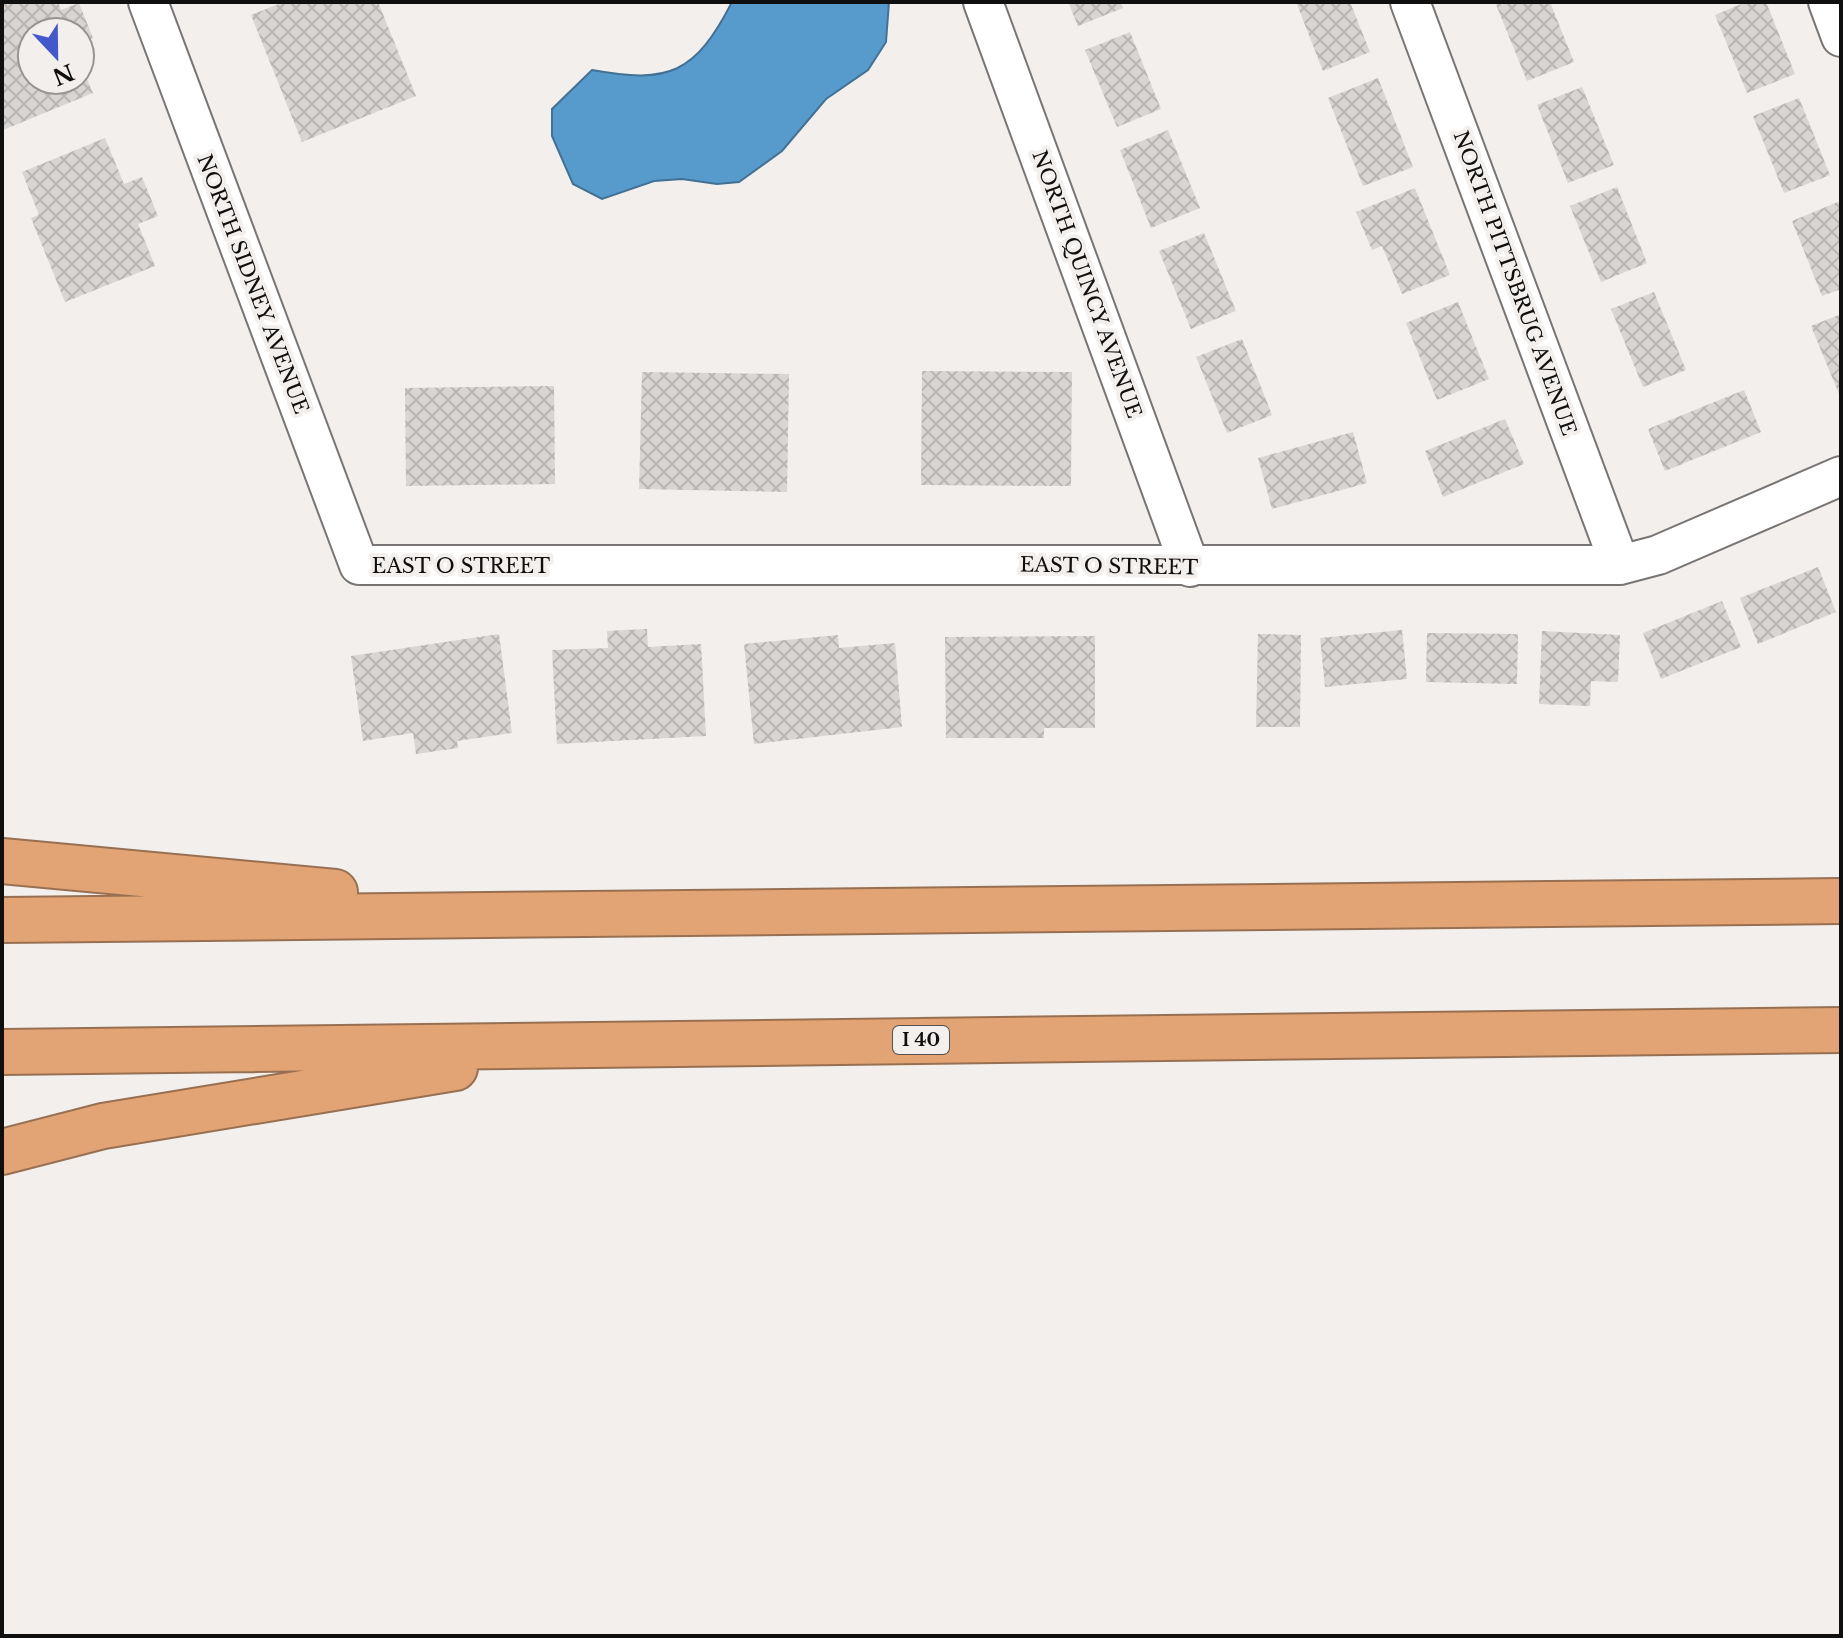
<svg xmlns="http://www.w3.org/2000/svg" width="1843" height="1638" font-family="'Libre Baskerville',serif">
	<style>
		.water { fill: #579bcd; stroke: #427194; stroke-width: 2 }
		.building { fill: url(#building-cross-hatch) }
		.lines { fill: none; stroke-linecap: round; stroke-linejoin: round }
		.minor-casing { stroke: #787574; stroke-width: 42 }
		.highway-casing { stroke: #987051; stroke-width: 48 }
		.minor { stroke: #fff; stroke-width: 38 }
		.highway { stroke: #e2a475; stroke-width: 44 }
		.labels { text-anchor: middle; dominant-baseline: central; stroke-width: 8; stroke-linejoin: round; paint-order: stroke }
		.shield { fill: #f2efed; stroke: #545252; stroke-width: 2 }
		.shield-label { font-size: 18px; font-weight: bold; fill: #100f0f }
		.street-label { font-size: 20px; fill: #100f0f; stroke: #f2efed }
	</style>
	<defs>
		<pattern id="building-cross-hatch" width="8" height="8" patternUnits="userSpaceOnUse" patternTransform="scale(2)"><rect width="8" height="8" fill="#d8d5d3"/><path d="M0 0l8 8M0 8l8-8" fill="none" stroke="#b8b6b4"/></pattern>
	</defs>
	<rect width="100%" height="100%" fill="#f2efed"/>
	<path class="water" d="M732 2H889L886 42 868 70 826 99 782 151 739 182 717 184 682 179 654 181 602 199 573 184 552 136V109L592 70C669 84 695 74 732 2Z"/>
	<path class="building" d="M2 2H58L61 10 79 3 93 38 80 44V32H32V80H80V63L93 93 3 130Z
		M284 2H378L416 96 302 142 251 15Z
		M1068 2H1121L1123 8 1078 26Z
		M1296 2H1350L1370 52 1323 71Z
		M1495 2H1550L1574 62 1527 81Z
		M1746 2H1766L1795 74 1747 93 1715 15Z
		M1130 32 1161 109 1117 127 1085 50Z
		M1378 78 1413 167 1363 186 1328 98Z
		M1582 87 1614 165 1568 183 1537 105Z
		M1799 98 1830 175 1784 193 1753 116Z
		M1168 130 1200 208 1151 228 1120 150Z
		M105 138 124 184 142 177 158 216 138 224 155 266 65 302 31 218 39 215 22 172Z
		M1617 187 1647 263 1601 282 1570 206Z
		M1415 188 1450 275 1402 294 1382 246 1372 250 1356 212Z
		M1840 201 1841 289 1822 296 1792 221Z
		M1204 233 1236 311 1191 329 1159 251Z
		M1654 292 1686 370 1643 387 1611 309Z
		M1458 302 1489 379 1437 400 1406 323Z
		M1841 314V399L1811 326Z
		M1242 339 1272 415 1227 433 1196 357Z
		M922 371 1072 372 1071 486 921 485Z
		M642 372 789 374 787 492 639 489Z
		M554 386 555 484 406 486 405 388Z
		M1744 390 1761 432 1665 471 1648 429Z
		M1505 419 1524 464 1443 497 1425 451Z
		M1353 432 1367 483 1272 509 1258 458Z
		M1818 567 1836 612 1758 644 1740 598Z
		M1722 601 1741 647 1661 679 1643 633Z
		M647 629 648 647 701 644 706 736 557 744 552 650 608 648 607 631Z
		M1402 630 1407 679 1325 687 1320 638Z
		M1542 631 1620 635 1618 682 1591 681 1590 706 1539 704Z
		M1427 633 1518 634 1517 684 1426 682Z
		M499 634 512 733 457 741 458 748 416 754 413 733 363 741 351 656Z
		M1258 634 1301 635 1300 727H1256Z
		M838 635 839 648 895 643 902 727 754 744 744 644Z
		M1095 636V728H1044V738H946L945 637Z"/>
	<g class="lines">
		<defs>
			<path id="minor" d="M148 2 359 565H1620L1658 555 1841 476
				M983 2 1190 567
				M1410 2 1620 565
				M1828 2 1841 37"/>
			<path id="highway" d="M2 861 335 892
				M2 920 1841 901
				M2 1052 1841 1030
				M2 1152 103 1126 455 1068"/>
		</defs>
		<use href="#minor" class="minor-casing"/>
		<use href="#highway" class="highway-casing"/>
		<use href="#minor" class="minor"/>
		<use href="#highway" class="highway"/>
	</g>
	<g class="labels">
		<rect class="shield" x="893" y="1026" width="56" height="28" rx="6"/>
		<g class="shield-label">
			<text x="921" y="1040">I 40</text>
		</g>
		<g class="street-label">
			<text transform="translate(1515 283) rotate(70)">NORTH PITTSBRUG AVENUE</text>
			<text transform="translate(253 284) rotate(69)">NORTH SIDNEY AVENUE</text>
			<text transform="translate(1087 284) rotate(70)">NORTH QUINCY AVENUE</text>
			<text x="461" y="566">EAST O STREET</text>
			<text transform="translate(1109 566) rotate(1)">EAST O STREET</text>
		</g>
	</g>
	<rect width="1843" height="1638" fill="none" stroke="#100f0f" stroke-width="8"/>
	<g transform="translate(56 56) rotate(158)"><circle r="38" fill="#f2efed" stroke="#989594" stroke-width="2"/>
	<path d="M0-6L14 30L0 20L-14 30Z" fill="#4358cb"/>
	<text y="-12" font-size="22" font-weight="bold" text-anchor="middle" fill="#100f0f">N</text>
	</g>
</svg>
